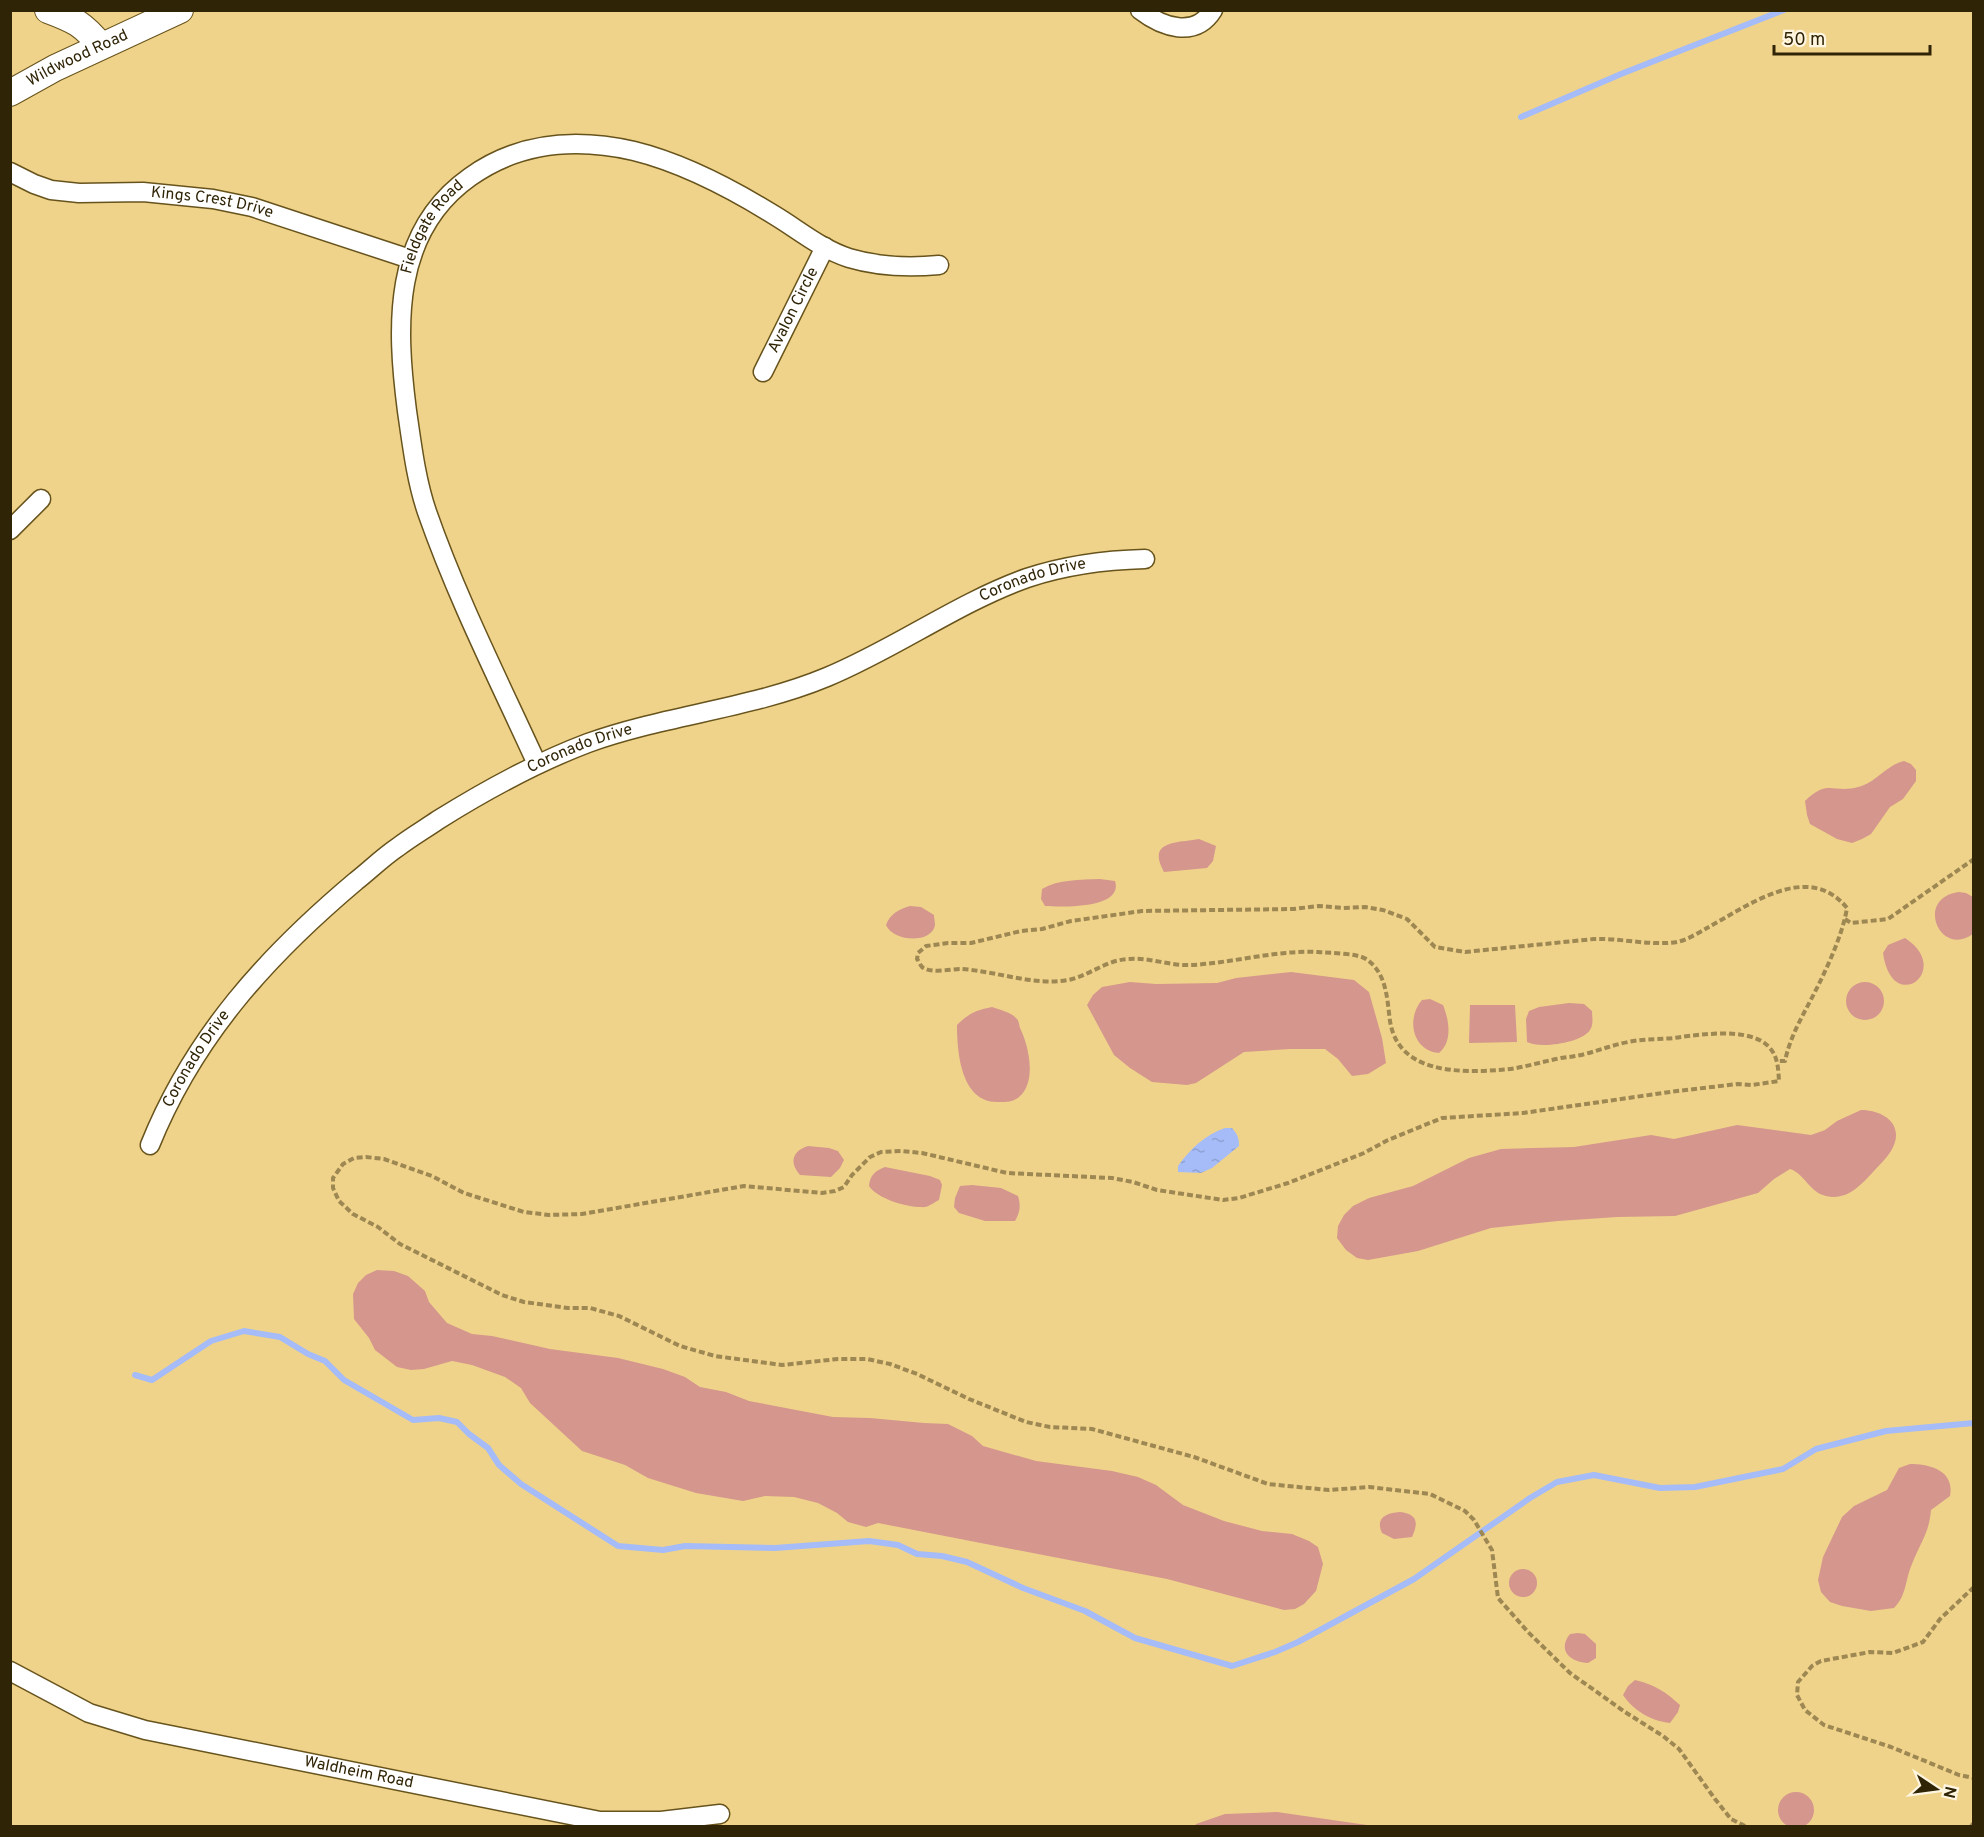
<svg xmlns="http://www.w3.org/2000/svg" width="1984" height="1837" font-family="Overpass,sans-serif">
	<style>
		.green { fill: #d4968d }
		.water { fill: url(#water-ripples) }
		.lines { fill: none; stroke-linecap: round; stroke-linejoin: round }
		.stream { stroke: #a5bcf8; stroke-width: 6 }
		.street-casing { stroke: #67531c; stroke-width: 21 }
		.secondary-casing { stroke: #67531c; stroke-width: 28 }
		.path { stroke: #9d8752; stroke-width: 4; stroke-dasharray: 6 3; stroke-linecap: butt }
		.street { stroke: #fff; stroke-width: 18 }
		.secondary { stroke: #fff; stroke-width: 26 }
		.labels { text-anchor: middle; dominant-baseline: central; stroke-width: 6; stroke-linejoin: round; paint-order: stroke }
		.street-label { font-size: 16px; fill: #302406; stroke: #fff6e1 }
	</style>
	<defs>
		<pattern id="water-ripples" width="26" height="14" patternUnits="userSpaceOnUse" patternTransform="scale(1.5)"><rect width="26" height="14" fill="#a5bcf8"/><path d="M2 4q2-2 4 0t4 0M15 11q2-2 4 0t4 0" fill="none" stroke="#8ea1d3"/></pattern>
	</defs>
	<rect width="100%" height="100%" fill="#f0d38b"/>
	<path class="green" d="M1904 761 1911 764 1916 770V781L1903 799 1890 807 1871 834 1862 839 1852 843 1837 839 1810 824 1807 815 1805 801C1828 778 1833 794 1858 787 1876 783 1886 765 1904 761Z
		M1199 839 1216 846 1213 861 1207 868 1164 872C1146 840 1178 843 1199 839Z
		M1100 879 1115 881C1124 909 1061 907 1045 906L1041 899 1042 889C1059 879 1080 880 1100 879Z
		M1959 892 1966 893 1973 897V934C1940 958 1914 898 1959 892Z
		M910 906 921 907 934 915C934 918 935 922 935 925 932 944 893 942 886 925 890 914 899 909 910 906Z
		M1905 938C1954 970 1892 1017 1883 953L1888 945Z
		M1291 972 1354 980 1369 992 1382 1038 1386 1063 1368 1074 1352 1076 1338 1059 1325 1049H1290L1244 1052 1196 1083 1187 1085 1152 1082 1130 1068 1114 1055 1087 1005 1093 995 1102 987 1130 982 1156 984 1217 983 1236 978Z
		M1846 1001a19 19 0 1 1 38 0a19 19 0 1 1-38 0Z
		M1430 999 1443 1005C1449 1020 1453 1041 1439 1053 1412 1051 1406 1018 1422 1000Z
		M1569 1003 1584 1004 1592 1011C1592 1017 1594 1024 1590 1030 1582 1043 1540 1049 1527 1042L1526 1019 1529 1011 1539 1007Z
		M1470 1005H1515L1517 1042 1469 1043Z
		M992 1007C1000 1010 1011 1012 1017 1019 1019 1021 1019 1025 1020 1028 1029 1046 1037 1082 1019 1097 1012 1103 1004 1102 997 1102 961 1102 957 1052 957 1025 968 1014 976 1010 992 1007Z
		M1861 1110C1885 1110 1906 1126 1891 1151 1886 1159 1879 1165 1873 1172 1861 1185 1847 1201 1826 1196 1809 1192 1805 1174 1790 1169L1774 1179 1758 1193 1675 1216 1617 1217 1558 1221 1491 1228 1418 1251 1368 1260 1357 1258 1346 1250 1337 1238 1338 1226 1344 1215 1353 1206 1369 1198 1413 1186 1469 1158 1501 1149 1574 1147 1651 1135 1674 1139 1737 1125 1811 1135 1825 1130 1837 1121Z
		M808 1146 829 1148 838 1151 844 1160 840 1168 831 1177 800 1175C789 1163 792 1151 808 1146Z
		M885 1167 930 1176 940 1180 942 1185 939 1200C933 1203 928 1208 921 1207 906 1207 878 1199 869 1186 870 1175 875 1171 885 1167Z
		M972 1185 1001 1188 1018 1196C1021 1206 1020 1212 1015 1221H985L959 1213 954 1207 955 1198 960 1186Z
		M377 1270 394 1271 408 1276 425 1291 429 1302 447 1323 472 1334 492 1336 550 1349 618 1358 663 1369 685 1377 700 1387 726 1392 749 1401 833 1417 870 1418 924 1423 948 1424 972 1436 983 1446 1036 1461 1112 1471 1138 1477 1156 1485 1183 1505 1224 1521 1262 1531 1292 1534 1309 1541 1318 1547 1323 1564 1316 1591 1304 1604 1295 1609 1284 1610 1167 1579 878 1523 866 1527 848 1522 837 1513 818 1503 794 1497 765 1496 743 1501 696 1493 648 1478 625 1465 582 1451 530 1403 521 1388 505 1377 472 1365 452 1361 424 1369 411 1370 397 1367 375 1350 369 1338 354 1319 353 1294 358 1283 366 1275Z
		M1910 1464C1929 1464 1955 1470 1950 1496L1931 1510C1929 1534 1920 1543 1912 1564 1905 1580 1907 1595 1894 1608L1871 1611 1842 1606 1830 1602 1821 1592 1818 1580 1823 1557 1842 1517 1854 1506 1887 1490 1899 1468Z
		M1400 1512C1417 1514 1419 1522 1412 1537L1394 1539 1382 1533C1375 1518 1386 1513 1400 1512Z
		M1509 1583a14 14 0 1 1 28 0a14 14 0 1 1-28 0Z
		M1578 1633 1585 1634 1596 1644V1658L1588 1663C1570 1662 1557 1650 1570 1634Z
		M1635 1680C1654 1684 1667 1693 1680 1705L1678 1712 1670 1723C1651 1721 1633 1710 1623 1695L1628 1686Z
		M1778 1810a18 18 0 1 1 36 0a18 18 0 1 1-36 0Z
		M1277 1812 1374 1826H1195L1196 1824 1225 1814Z"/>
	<path class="water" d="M1225 1128H1232C1237 1134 1239 1137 1239 1146L1212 1168 1201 1173 1178 1172V1166C1189 1150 1206 1134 1225 1128Z"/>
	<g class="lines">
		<path class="stream" d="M1521 117 1621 74 1784 10
			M135 1375 152 1380 211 1341 244 1331 280 1337 308 1354 325 1361 344 1380 413 1420 439 1418 457 1422 469 1434 488 1448 499 1465 521 1484 618 1546 663 1550 685 1546 775 1548 869 1541 898 1545 917 1554 942 1556 967 1562 1023 1588 1085 1611 1135 1638 1232 1666 1275 1652 1298 1642 1414 1579 1530 1498 1557 1482 1594 1475 1660 1488 1695 1487 1783 1469 1816 1449 1886 1431 1974 1423"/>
		<defs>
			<g id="street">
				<path d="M1140 10C1162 27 1195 39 1213 10"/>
				<path id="s1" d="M10 172 34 184 51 190 79 193 143 192 213 199 252 207 410 259"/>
				<path id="s2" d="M763 372 825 247"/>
				<path d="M10 530 41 499"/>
				<path id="s3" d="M537 764C499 681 457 598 427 512 416 480 412 445 407 411 396 326 392 232 470 177 519 142 577 138 634 151 683 163 732 189 774 215 799 230 821 249 849 258 879 267 907 268 939 265"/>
				<path id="s4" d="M150 1145C194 1036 267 956 356 881 370 870 383 857 398 847 411 837 425 829 438 820 486 790 535 763 588 743 666 715 750 709 827 677 895 649 957 603 1027 578 1066 565 1105 560 1145 559"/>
				<path id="s5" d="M10 1671 89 1713 145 1730 600 1821H661L720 1814"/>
			</g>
			<g id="secondary">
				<path d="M48 10C75 20 83 24 101 46"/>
				<path id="s6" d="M10 93 55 68 180 10"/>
			</g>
		</defs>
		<use href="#street" class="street-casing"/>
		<use href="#secondary" class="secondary-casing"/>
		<path class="path" d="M1845 919 1851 923 1888 919 1974 859
			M1974 1587 1940 1619 1923 1642 1893 1653 1870 1652 1821 1661 1812 1666 1798 1682 1797 1695 1805 1710 1824 1725 1891 1747 1959 1775 1974 1778
			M1745 1826 1731 1819 1715 1799 1679 1749 1663 1736 1625 1712 1570 1673 1528 1632 1498 1598 1492 1550 1474 1520 1465 1511 1430 1494 1369 1487 1329 1490 1268 1484 1194 1457 1092 1429 1050 1427 1026 1422 969 1399 917 1374 890 1364 867 1359H838L782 1365 715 1356 680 1346 619 1316 590 1308H568L524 1302 502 1295 400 1244 378 1227 353 1214 339 1201 333 1188V1178L343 1164 354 1158 366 1157 384 1159 432 1176 464 1193 524 1212 549 1215 582 1214 744 1186 822 1193 835 1191 844 1187 852 1175 870 1157 881 1152 901 1151 922 1153 1007 1173 1112 1178 1133 1182 1157 1190 1223 1200 1239 1198 1288 1183 1364 1153 1388 1140 1442 1118 1523 1113 1677 1091 1738 1084 1752 1085 1779 1081C1778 1066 1778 1052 1763 1042 1743 1029 1704 1034 1681 1037 1664 1040 1646 1038 1628 1042 1613 1045 1600 1050 1585 1054 1577 1056 1569 1057 1561 1058 1540 1062 1520 1069 1499 1070 1458 1073 1398 1073 1390 1021 1387 999 1387 973 1366 959 1357 953 1329 953 1318 952 1275 950 1233 963 1191 965 1170 966 1149 957 1128 959 1106 960 1089 976 1068 980 1033 986 996 971 961 969 950 969 932 974 922 967 920 965 919 961 917 959L918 953 926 946 948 943H971L1021 931 1042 929 1071 921 1142 911 1293 909 1319 906 1343 908 1365 907 1383 910 1407 919 1435 947 1465 952 1594 939C1621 938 1650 946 1677 942 1687 940 1698 933 1707 928 1748 906 1808 860 1847 908 1842 939 1821 981 1806 1009 1797 1026 1789 1042 1785 1061H1778
			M1971 1826 1974 1823"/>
		<use href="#street" class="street"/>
		<use href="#secondary" class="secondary"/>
	</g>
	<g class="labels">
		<g class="street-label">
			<text stroke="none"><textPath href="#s6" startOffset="76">Wildwood Road</textPath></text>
			<text stroke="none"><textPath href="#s1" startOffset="207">Kings Crest Drive</textPath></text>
			<text stroke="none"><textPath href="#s3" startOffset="570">Fieldgate Road</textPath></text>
			<text stroke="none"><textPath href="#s2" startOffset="69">Avalon Circle</textPath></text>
			<text stroke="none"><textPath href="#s4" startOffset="1086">Coronado Drive</textPath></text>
			<text stroke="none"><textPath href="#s4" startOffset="600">Coronado Drive</textPath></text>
			<text stroke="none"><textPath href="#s4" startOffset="98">Coronado Drive</textPath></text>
			<text stroke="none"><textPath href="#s5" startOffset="366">Waldheim Road</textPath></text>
		</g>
	</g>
	<rect width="1984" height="1837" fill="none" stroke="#302406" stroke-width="24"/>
	<g transform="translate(1936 1789) rotate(103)" stroke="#fff6e1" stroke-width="4.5" paint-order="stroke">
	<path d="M0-4.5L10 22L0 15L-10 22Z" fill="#302406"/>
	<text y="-9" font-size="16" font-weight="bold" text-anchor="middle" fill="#302406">N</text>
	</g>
	<path d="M1774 45v9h156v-9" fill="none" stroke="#302406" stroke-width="3"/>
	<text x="1783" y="45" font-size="18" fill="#302406" stroke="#fff6e1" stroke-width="4.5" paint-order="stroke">50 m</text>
</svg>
